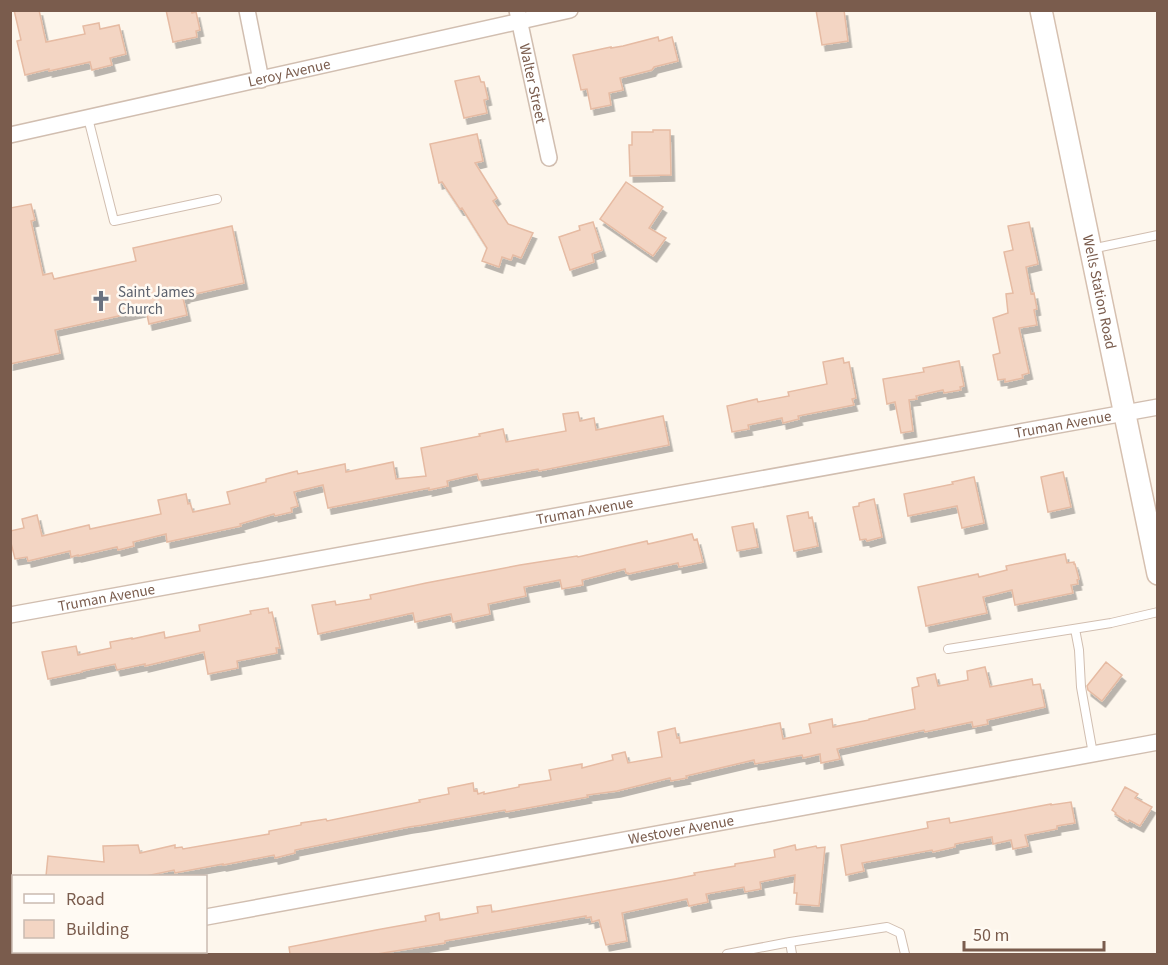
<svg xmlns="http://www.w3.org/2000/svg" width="1168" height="965" font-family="'Source Sans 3',sans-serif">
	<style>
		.building { fill: #f3d5c3; stroke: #e6bba3; stroke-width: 1.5; filter: url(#shadow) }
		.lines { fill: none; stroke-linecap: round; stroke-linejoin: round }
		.lane-casing { stroke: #d1beb0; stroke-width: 10 }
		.street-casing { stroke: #d1beb0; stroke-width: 18 }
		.secondary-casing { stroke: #d6c0b0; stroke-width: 24 }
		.lane { stroke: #fff; stroke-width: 8 }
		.street { stroke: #fff; stroke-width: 15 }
		.secondary { stroke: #fff; stroke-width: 21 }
		.labels { text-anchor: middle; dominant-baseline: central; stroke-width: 5; stroke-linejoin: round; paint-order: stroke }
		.street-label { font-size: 15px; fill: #7a5c4d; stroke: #fffaf3 }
		.worship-label { font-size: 15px; fill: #5b616d; stroke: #fffaf3; text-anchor: start }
	</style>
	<defs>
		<filter id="shadow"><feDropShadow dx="3.5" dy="6" stdDeviation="0" flood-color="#0004"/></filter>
	</defs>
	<rect width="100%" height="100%" fill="#fdf6ec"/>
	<path class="building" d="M14 10H39L46 42 85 34 83 26 99 23 100 29 119 25 126 54 110 58 112 65 92 70 90 62 49 71V69L25 75 17 41 21 40Z
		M166 10H191L192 13 196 12 200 30 196 31 197 37 173 42Z
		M816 10H844L848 41 822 45Z
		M658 37 659 41 672 37 678 61 654 67 652 70 620 78 623 90 609 93 611 105 591 109 587 89 581 90 573 55 611 47V48L623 46Z
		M479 76 481 82H484L488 99 484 100 487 113 464 118 455 81Z
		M653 130H670L671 175 630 176 629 145H632V132H653Z
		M477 134 483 161 475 163 497 198 493 201 508 224 533 233 521 258 513 255 511 260 502 257 499 267 482 261 487 248 462 208 460 209 442 182 439 183 430 144Z
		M626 182 663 207 649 228 666 238 653 256 600 219Z
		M31 204 35 220 31 221 43 275 52 273 54 279 136 261 133 248 232 226 244 283 186 296V297L183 298 187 315 149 324 146 310 55 330 60 353 10 364V208Z
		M593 222 602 250 592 254 594 262 570 270 559 237 580 230 579 226Z
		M1029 222 1038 264 1026 267 1031 294 1034 293 1037 309 1034 310 1037 325 1019 328 1029 373 1022 375 1023 378 1005 382V379L998 380 993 355 1000 353 993 318 1008 313 1006 294 1013 293 1004 252 1013 250 1008 226Z
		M843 358 844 363 849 362 856 398 852 399 854 405 798 416 799 419 783 423 782 418 748 425 749 429 732 432 727 406 757 399 758 402 789 396 788 392 827 384 823 362Z
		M959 361 964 386 960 387 961 390 944 393 943 390 916 396 917 399 909 400 913 431 901 433 895 402 887 404 883 379 924 372 923 368Z
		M578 412 580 421 594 418 596 430 663 416 669 445 539 471 538 469 485 479 479 480 477 474 447 481 448 486 429 490V488L328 508 323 485 294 492 298 506 291 508 292 512 275 516 274 514 240 524 241 526 167 542 166 534 133 542 134 546 118 550 117 547 78 556V555L71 557 70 551 28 561 27 557 15 559 10 539V531L24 528 22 519 37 515 42 536 89 525 90 529 161 514 158 500 186 494 188 504 190 503 193 512 230 504 227 492 266 482V479L297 471 298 474 345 464 346 472 393 462 396 479 426 476 421 448 480 436 479 434 503 429 506 442 566 431 563 414Z
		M1063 472 1071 507 1048 512 1041 477Z
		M974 477 984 523 962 528 957 506 908 516 904 494 953 484 952 482Z
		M874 499 882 537 867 541 866 539 860 540 853 507 859 506V503Z
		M808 512 809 518 812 517 818 546 794 551 787 516Z
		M753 523 758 547 737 551 732 527Z
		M692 534 694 540 697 539 703 562 679 567 678 563 628 574V573H626L625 569 582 580 583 585 562 589 560 580 524 587 526 596 488 604 490 614 453 622 451 614 415 622 413 613 318 634 312 605 335 601 336 605 371 599 370 595 426 583 520 565 577 556 578 557 647 541 648 544Z
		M1065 554 1067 563 1074 562V564H1075L1079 579 1077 580 1078 584 1071 585 1073 593 1015 605 1012 590 983 597 987 613 926 626 918 587 978 574 979 577 1007 570 1006 566Z
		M268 608 269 613 272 612 280 648H276L277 653 237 661 238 668 208 674 204 652 145 666V664L117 670 115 664 82 671V672L48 679 42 652 76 646 78 655 111 648 110 642 132 638V639L164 632 165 638 200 631 199 625 251 614 250 611Z
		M1106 662 1122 675 1102 701 1088 690 1087 686Z
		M985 667 990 687 1032 679 1033 685 1040 684 1045 707 987 720 988 724 973 727 972 722 925 732 924 730 837 749 840 759 821 763 820 754 803 758 802 755 755 764 754 760 686 776 687 778 671 781 670 778 617 791 587 795 588 797 506 812 505 810 423 825 409 827 295 850V853L275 858 274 855 223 865V864L175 873 174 870 146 876H46L48 856 104 862 103 846 138 845 140 853 175 845V848L182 847 183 849 269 834V831L301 825V823L326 819 327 821 420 802 419 800 449 794 448 788 473 783 474 791 477 790 478 794 484 792V794L519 787V785L551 780 549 770 582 764V768L613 760 612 755 625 752 628 763 662 757 658 732 675 728 677 738 679 737 680 743 780 723 783 739 811 733 809 724 832 719 833 727 869 720V719L915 709 912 688 919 686 917 678 935 674 938 686 968 680 967 671Z
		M1125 787 1138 794 1135 798 1152 807 1140 826 1129 820 1128 822 1115 814 1116 813 1112 810Z
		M1071 802 1075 823 1057 826V829L1025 835 1028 846 1013 849 1011 840 993 844 992 837 955 844V847L933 852 932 850 862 863 864 871 846 875 841 845 928 828 927 822 949 818 950 823 1051 804V805Z
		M795 845 796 850 816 846 817 848 825 847 819 906 796 904 797 893H794L795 875 760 882 761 889 745 892 744 887 706 894 708 902 689 906 687 899 622 913 627 941 606 945 599 920 592 922 591 917 586 918V916L445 941V943L377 954H290L289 947 376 930 426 921 425 916 439 913 440 920 478 913 477 907 491 905 492 912 675 879 695 875 694 873 735 866V864L775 857 774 850Z"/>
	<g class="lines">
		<defs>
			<path id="lane" d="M88 118 114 221 217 199
				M1091 249 1158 235
				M1075 629 1079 650 1081 687 1093 754
				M948 649 1111 623 1158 612
				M790 942 792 954
				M727 954 790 942 887 927 900 933 905 954"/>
			<g id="street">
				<path d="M247 10 261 80"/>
				<path id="s1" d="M517 10 549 158"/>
				<path id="s2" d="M10 135 570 10"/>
				<path id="s3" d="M10 615 1158 407"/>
				<path id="s4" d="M206 917 1158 742"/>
				<path d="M10 925 14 924"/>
			</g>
			<g id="secondary">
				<path id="s5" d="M1041 10 1158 574"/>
			</g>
		</defs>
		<use href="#lane" class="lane-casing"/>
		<use href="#street" class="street-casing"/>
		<use href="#secondary" class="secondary-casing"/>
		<use href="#lane" class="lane"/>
		<use href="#street" class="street"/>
		<use href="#secondary" class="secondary"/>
	</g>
	<defs>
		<symbol id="church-bare" viewBox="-9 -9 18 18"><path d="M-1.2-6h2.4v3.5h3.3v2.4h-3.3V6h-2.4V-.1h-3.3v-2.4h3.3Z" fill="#6b7280" stroke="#fffaf3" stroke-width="2.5" paint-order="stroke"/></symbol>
	</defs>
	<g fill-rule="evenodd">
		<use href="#church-bare" x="86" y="286" width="30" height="30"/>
	</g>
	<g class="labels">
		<g class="street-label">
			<text stroke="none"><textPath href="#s2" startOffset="286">Leroy Avenue</textPath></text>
			<text stroke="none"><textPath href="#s1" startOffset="75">Walter Street</textPath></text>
			<text stroke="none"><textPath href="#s5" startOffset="288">Wells Station Road</textPath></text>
			<text stroke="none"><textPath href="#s3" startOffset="1070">Truman Avenue</textPath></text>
			<text stroke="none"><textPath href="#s3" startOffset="584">Truman Avenue</textPath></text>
			<text stroke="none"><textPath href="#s3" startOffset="98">Truman Avenue</textPath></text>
			<text stroke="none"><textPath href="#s4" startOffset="483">Westover Avenue</textPath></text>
		</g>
		<g class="worship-label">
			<text x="118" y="292">Saint James<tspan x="118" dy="17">Church</tspan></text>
		</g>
	</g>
	<rect width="1168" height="965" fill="none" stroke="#7a5c4d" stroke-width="24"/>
	<rect x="12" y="875" width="195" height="78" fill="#fffaf3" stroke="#cabbb1" stroke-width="1.5"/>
	<rect x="24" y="894" width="30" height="9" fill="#ffffff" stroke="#cabbb1" stroke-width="1.5"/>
	<text x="66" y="905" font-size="18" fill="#7a5c4d">Road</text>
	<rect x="24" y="920" width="30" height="18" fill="#f3d5c3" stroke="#cabbb1" stroke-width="1.5"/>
	<text x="66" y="935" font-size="18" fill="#7a5c4d">Building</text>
	<path d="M964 941v9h140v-9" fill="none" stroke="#7a5c4d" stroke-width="3"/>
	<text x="973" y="941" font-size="18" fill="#7a5c4d" stroke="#fffaf3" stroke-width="4.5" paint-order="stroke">50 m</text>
</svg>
